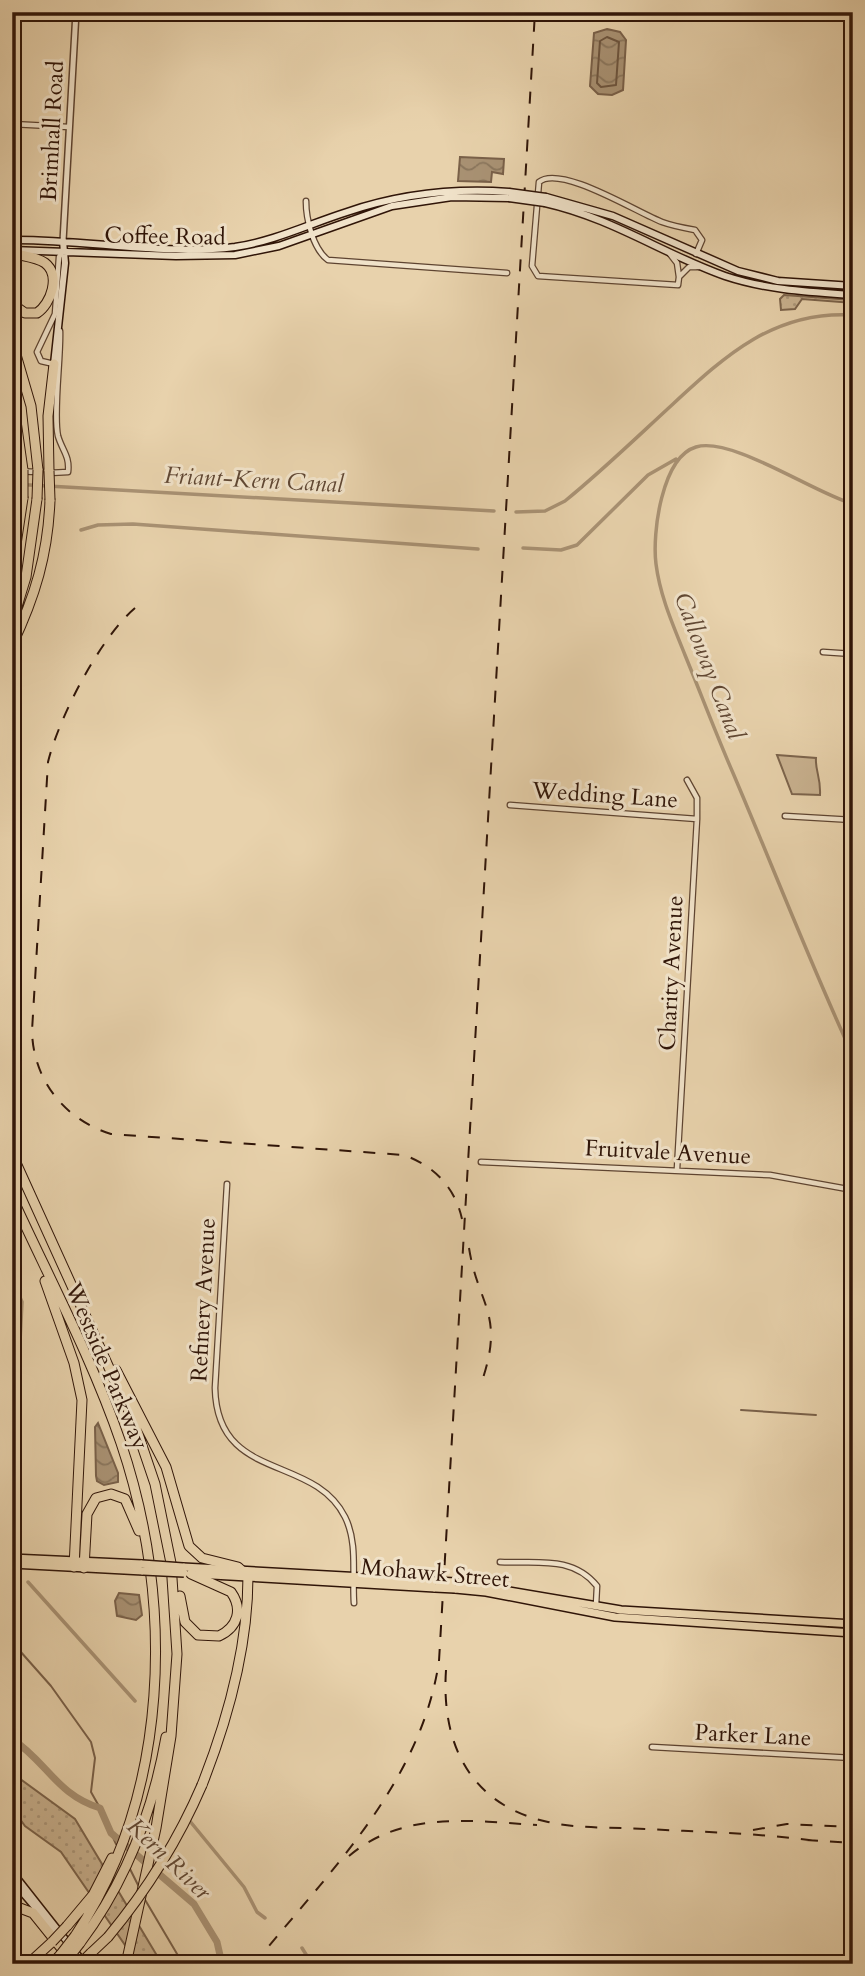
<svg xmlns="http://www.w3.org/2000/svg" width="865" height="1976" font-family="Cardo,serif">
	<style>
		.grass { fill: url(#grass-dots); stroke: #7c644c; stroke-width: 2 }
		.pitch { fill: #c9b290; stroke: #7c644c; stroke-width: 2 }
		.water { fill: url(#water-waves); stroke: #796049; stroke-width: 2 }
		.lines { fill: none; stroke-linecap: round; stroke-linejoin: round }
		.shore { stroke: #6c543e; stroke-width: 2 }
		.stream { stroke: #796049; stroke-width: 2 }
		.canal { stroke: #a99274; stroke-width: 3.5 }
		.river { stroke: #a99274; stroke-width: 7 }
		.minor-casing { stroke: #5e4431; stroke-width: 7 }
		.tertiary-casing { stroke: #5e4431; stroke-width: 8 }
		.secondary-casing { stroke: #301508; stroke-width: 9 }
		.primary-casing { stroke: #301508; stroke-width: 10 }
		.motorway-casing { stroke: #301508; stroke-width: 11 }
		.minor { stroke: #f0e2c9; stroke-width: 4.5 }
		.tertiary { stroke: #f0e2c9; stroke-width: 5 }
		.secondary { stroke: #f0e2c9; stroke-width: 6 }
		.primary { stroke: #e8d2ac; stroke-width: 7 }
		.motorway { stroke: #e8d2ac; stroke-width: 9 }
		.rail { stroke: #301508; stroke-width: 2; stroke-dasharray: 12 12; stroke-linecap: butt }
		.secondary-bridge-casing { stroke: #301508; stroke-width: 9; stroke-linecap: butt }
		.primary-bridge-casing { stroke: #301508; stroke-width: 10; stroke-linecap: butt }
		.motorway-bridge-casing { stroke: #301508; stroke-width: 11; stroke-linecap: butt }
		.secondary-bridge { stroke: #f0e2c9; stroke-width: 6 }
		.primary-bridge { stroke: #e8d2ac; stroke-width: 7 }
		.motorway-bridge { stroke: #e8d2ac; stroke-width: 9 }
		.labels { text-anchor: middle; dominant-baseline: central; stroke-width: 6; stroke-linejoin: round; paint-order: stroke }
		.street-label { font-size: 23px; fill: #301508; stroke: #f0e2c9 }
		.water-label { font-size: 24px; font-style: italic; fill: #604733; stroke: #f0e2c9 }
	</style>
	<defs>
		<pattern id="grass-dots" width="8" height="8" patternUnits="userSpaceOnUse" patternTransform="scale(1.75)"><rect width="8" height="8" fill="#c9b290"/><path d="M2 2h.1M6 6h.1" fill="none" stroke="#ad987b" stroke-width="1.8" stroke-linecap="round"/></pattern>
		<pattern id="water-waves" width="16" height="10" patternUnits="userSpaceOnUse" patternTransform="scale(1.75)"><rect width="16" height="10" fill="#a99274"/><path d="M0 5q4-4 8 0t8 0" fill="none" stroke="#8a765d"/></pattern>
	</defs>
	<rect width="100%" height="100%" fill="#e8d2ac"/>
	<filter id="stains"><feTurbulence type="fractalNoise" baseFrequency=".00286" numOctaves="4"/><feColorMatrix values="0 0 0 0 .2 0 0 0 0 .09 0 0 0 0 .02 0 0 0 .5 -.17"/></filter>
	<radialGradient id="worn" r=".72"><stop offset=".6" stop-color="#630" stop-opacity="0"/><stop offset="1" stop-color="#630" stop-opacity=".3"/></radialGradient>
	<path class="grass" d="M784 295 853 300V303L802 299 795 309 781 310 780 299Z
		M12 1773 75 1819 162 1964H138L61 1852 25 1826 12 1808Z"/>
	<path class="pitch" d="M777 755 816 758C815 771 821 777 820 795L792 794Z"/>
	<path class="water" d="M607 29 620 32 626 40 623 90 612 95 598 94 590 86 594 33Z
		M460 157 504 159 503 174 492 172 491 182 458 181Z
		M98 1423 118 1473V1482L104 1485 97 1481 96 1476 95 1427Z
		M119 1593 139 1595 142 1615 136 1620 117 1616 115 1601Z"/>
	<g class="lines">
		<path class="shore" d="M607 37 619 42 616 85 601 87 597 83 600 41Z"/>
		<path class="stream" d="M741 1410 816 1415
			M12 1642 51 1686 91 1742 95 1758 91 1792 100 1808
			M111 1833 116 1844
			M129 1867 139 1887
			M144 1898 183 1964"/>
		<path class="canal" d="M12 484 494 511
			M853 504C814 493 731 436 696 447 662 457 652 533 656 564 660 596 673 625 685 655 701 694 716 734 733 773 773 867 810 963 853 1056
			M516 512 545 511 565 501C602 471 637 437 673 404 726 355 775 310 853 315
			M81 530 98 525 133 524 478 549
			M523 548 561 550 577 545 648 475 676 459
			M12 1279 22 1302 12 1502
			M28 1582 135 1701
			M189 1820 244 1887 257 1912 265 1918
			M302 1948 312 1964"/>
		<path class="river" d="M12 1739C46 1761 57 1795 100 1808L111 1833 194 1904 217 1942 222 1964"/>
		<defs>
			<path id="minor" d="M12 124 69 127
				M306 201C306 219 313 249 328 260L507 273
				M670 254 677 263 679 277 689 267H699
				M679 277 678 285 538 276 532 266 539 182C560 164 638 213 662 222 673 226 684 228 695 230L702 240 696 254
				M54 364 41 361 37 352 55 314 59 257 63 251
				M14 471 37 472
				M49 473 68 472C70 456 62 450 58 436 53 414 61 357 60 331
				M823 652 853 654
				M510 805 697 819
				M785 816 853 820
				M481 1162 770 1175 853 1190
				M677 1169 697 819V798L687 780
				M227 1184 215 1388C217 1483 313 1453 345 1517 358 1543 352 1575 354 1603
				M500 1562C536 1564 572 1555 597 1586L596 1605
				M652 1747 853 1758"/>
			<path id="tertiary" d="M63 241 76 12"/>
			<path id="secondary" d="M546 197 613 216 738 271 778 281 853 286
				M545 203C612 218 663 254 725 276 767 290 809 292 853 295
				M12 240C86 239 162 256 235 247 275 241 309 224 347 212 400 194 453 188 509 192
				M12 250 176 256 235 255 279 246 392 206 452 197 509 198
				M54 364 65 263 63 241
				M12 1872 83 1962
				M12 1880 54 1929"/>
			<path id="primary" d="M12 1558 142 1564
				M12 1564 143 1571
				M183 1567 436 1581
				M195 1574 435 1588
				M456 1582 621 1610 853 1624
				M455 1589 486 1592 615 1617 853 1633"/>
			<path id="motorway" d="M12 253C22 256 37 257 45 263 61 275 51 304 37 313H25L12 304
				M12 341 31 406 38 470
				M12 393 23 470
				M49 471 48 416 54 364
				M12 571 23 498
				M12 623 26 577 37 499
				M12 645C35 597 48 554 50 500
				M12 1154 135 1425 155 1484 171 1563 177 1654 171 1736 156 1828 126 1964
				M12 1197C49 1278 92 1358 121 1443 175 1603 170 1794 75 1936
				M45 1281 74 1363 82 1400 74 1567
				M116 1370 166 1467 189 1546 202 1558 238 1567 248 1576C248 1647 228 1719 202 1785
				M84 1568 87 1514 96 1498 111 1494 125 1499 139 1531
				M180 1596 185 1622 198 1635 219 1636C238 1627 243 1609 231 1592L191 1574
				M12 1905 33 1913 74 1964
				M67 1926 93 1895 112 1858
				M80 1943C125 1883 153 1811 166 1737
				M91 1953 108 1937
				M28 1964 52 1942
				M52 1964 61 1954"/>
		</defs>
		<use href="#minor" class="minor-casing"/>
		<use href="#tertiary" class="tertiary-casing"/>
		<use href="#secondary" class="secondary-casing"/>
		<use href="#primary" class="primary-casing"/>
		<use href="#motorway" class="motorway-casing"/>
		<use href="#minor" class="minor"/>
		<use href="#tertiary" class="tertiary"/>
		<use href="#secondary" class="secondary"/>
		<use href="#primary" class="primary"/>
		<use href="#motorway" class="motorway"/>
		<path class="rail" d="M135 608C100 638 59 717 48 762L32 1031C33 1080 65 1120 111 1134L404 1155C434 1166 455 1187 462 1219
			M469 1248C478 1305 504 1313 483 1378
			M446 1670C441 1744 470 1805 548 1822 579 1829 613 1827 645 1829 702 1832 759 1833 816 1841
			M753 1830 787 1824 850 1827
			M806 1840 853 1843
			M349 1856C403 1810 473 1821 537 1825
			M254 1964C329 1872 421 1783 439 1661L535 12"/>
		<defs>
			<path id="secondary-bridge" d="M509 192 546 197
				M509 198 545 203"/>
			<path id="primary-bridge" d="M142 1564 183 1567
				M143 1571 184 1573
				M436 1581 456 1582
				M435 1588 455 1589"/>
			<path id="motorway-bridge" d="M49 471 50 500
				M23 498V470
				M37 499 38 470
				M108 1937C147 1890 178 1841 202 1785
				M52 1942 67 1926
				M61 1954 75 1936
				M66 1961 80 1943
				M80 1964 91 1953"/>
		</defs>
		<use href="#secondary-bridge" class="secondary-bridge-casing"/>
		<use href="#primary-bridge" class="primary-bridge-casing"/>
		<use href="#motorway-bridge" class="motorway-bridge-casing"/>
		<use href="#secondary-bridge" class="secondary-bridge"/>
		<use href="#primary-bridge" class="primary-bridge"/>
		<use href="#motorway-bridge" class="motorway-bridge"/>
	</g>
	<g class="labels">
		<g class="street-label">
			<text transform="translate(52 131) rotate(-87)">Brimhall Road</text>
			<text transform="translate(165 236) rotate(1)">Coffee Road</text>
			<text transform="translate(605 795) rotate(4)">Wedding Lane</text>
			<text transform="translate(671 973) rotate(-87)">Charity Avenue</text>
			<text transform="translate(668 1152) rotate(3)">Fruitvale Avenue</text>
			<text transform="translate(203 1300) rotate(-87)">Refinery Avenue</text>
			<text transform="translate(107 1366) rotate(67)">Westside Parkway</text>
			<text transform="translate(435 1573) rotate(5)">Mohawk Street</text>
			<text transform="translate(753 1735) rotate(3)">Parker Lane</text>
		</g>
		<g class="water-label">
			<text transform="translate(254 480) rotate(3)">Friant-Kern Canal</text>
			<text transform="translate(709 666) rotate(69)">Calloway Canal</text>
			<text transform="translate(169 1859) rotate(44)">Kern River</text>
		</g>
	</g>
	<rect width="865" height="1976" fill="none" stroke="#e8d2ac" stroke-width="42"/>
	<rect x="14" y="14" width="837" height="1948" fill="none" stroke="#301508" stroke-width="3.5"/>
	<rect x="21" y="21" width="823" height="1934" fill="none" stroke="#301508" stroke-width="2"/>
	<rect width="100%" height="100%" filter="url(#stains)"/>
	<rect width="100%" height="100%" fill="url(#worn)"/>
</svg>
